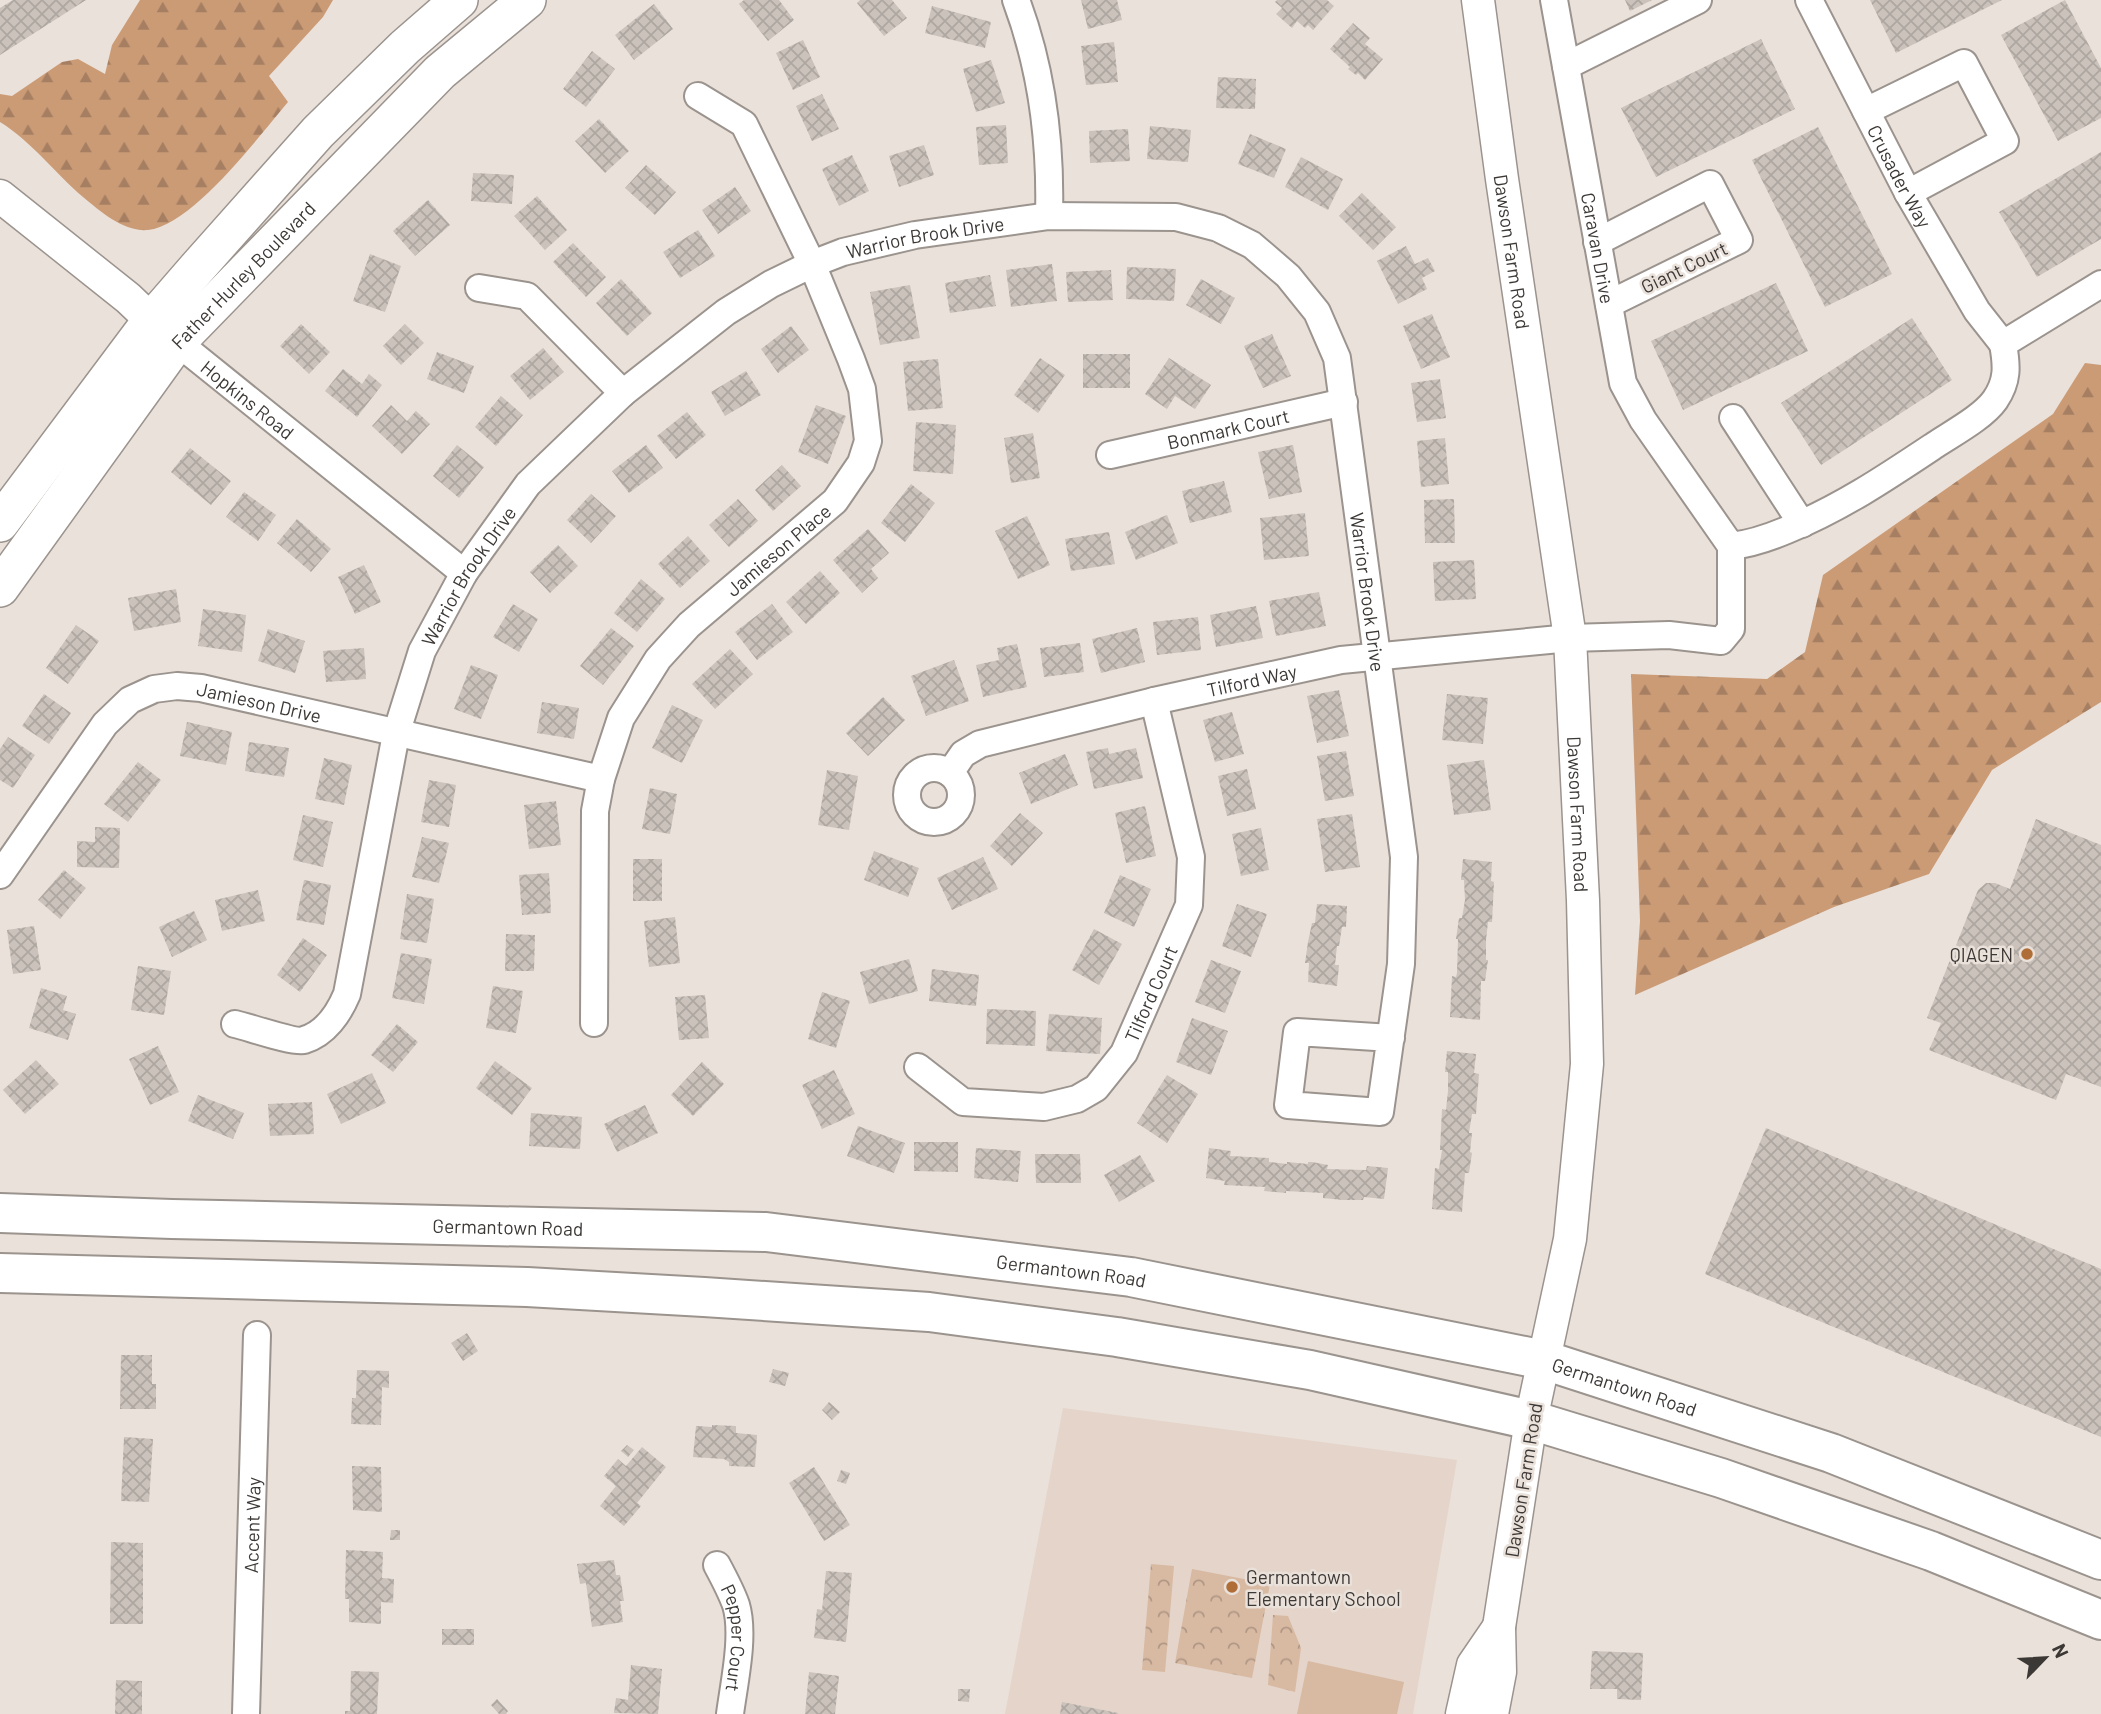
<svg xmlns="http://www.w3.org/2000/svg" width="2101" height="1714" font-family="Barlow,sans-serif">
	<style>
		.built { fill: #e4d4c9 }
		.forest { fill: url(#forest-firs) }
		.park { fill: url(#park-crowns) }
		.pitch { fill: #d8b9a2 }
		.building { fill: url(#building-cross-hatch) }
		.lines { fill: none; stroke-linecap: round; stroke-linejoin: round }
		.minor-casing { stroke: #9b938d; stroke-width: 30 }
		.tertiary-casing { stroke: #9b938d; stroke-width: 35 }
		.secondary-casing { stroke: #9b938d; stroke-width: 40 }
		.primary-casing { stroke: #9b938d; stroke-width: 42 }
		.minor { stroke: #fff; stroke-width: 26 }
		.tertiary { stroke: #fff; stroke-width: 32 }
		.secondary { stroke: #fff; stroke-width: 37 }
		.primary { stroke: #fff; stroke-width: 38 }
		.poi-dot { fill: #af6e38; stroke: #eae1da; stroke-width: 2.5 }
		.labels { text-anchor: middle; dominant-baseline: central; stroke-width: 5; stroke-linejoin: round; paint-order: stroke }
		.street-label { font-size: 19px; fill: #3c3836; stroke: #eae1da }
		.poi-label { font-size: 19px; fill: #3c3836; stroke: #eae1da; text-anchor: end }
	</style>
	<defs>
		<pattern id="forest-firs" width="22" height="20" patternUnits="userSpaceOnUse" patternTransform="scale(1.75)"><rect width="22" height="20" fill="#cb9b76"/><path d="M5 1l3.5 6h-7zM16 11l3.5 6h-7z" fill="#a67f62"/></pattern>
		<pattern id="park-crowns" width="20" height="18" patternUnits="userSpaceOnUse" patternTransform="scale(1.75)"><rect width="20" height="18" fill="#d8b9a2"/><path d="M2 6a3 3 0 1 1 6 0M12 15a3 3 0 1 1 6 0" fill="none" stroke="#b09785"/></pattern>
		<pattern id="building-cross-hatch" width="8" height="8" patternUnits="userSpaceOnUse" patternTransform="scale(1.75)"><rect width="8" height="8" fill="#cac2bb"/><path d="M0 0l8 8M0 8l8-8" fill="none" stroke="#aea7a1"/></pattern>
	</defs>
	<rect width="100%" height="100%" fill="#eae1da"/>
	<path class="built" d="M1063 1408 1457 1460 1413 1714H1005Z"/>
	<path class="forest" d="M140 0H333L323 17 269 76 288 102C259 136 193 225 148 230 124 232 101 212 83 197 55 173 32 142 0 122V94L12 96 62 62 78 59 105 74 112 45Z
		M2085 363 2101 365V702L1992 770 1929 874 1834 907 1635 995 1640 921 1631 674 1767 679 1805 652 1823 575 2053 414Z"/>
	<path class="park" d="M1151 1564 1174 1566 1165 1672 1142 1670Z
		M1192 1569 1270 1584 1252 1678 1175 1663Z
		M1273 1615 1288 1616 1301 1648 1295 1692 1268 1685Z"/>
	<path class="pitch" d="M1308 1661 1404 1682 1397 1714H1297Z"/>
	<path class="building" d="M13 0H86L0 55V8Z
		M744 0H779L794 20 768 41 739 4Z
		M860 0H892L907 18 884 36 857 3Z
		M1081 0H1117L1122 20 1088 29Z
		M1277 0H1327L1334 6 1313 30 1308 25 1305 28 1297 21 1292 28 1276 14 1282 8 1275 2Z
		M1625 0H1652L1630 11Z
		M1870 0H2002L1896 53Z
		M2065 0 2101 68V118L2058 141 2001 35Z
		M654 4 673 29 634 60 615 35Z
		M932 6 991 22 985 48 925 33Z
		M1353 23 1370 38 1365 44 1383 59 1365 80 1358 73 1356 75 1348 69 1350 67 1330 49Z
		M1761 39 1795 109 1656 177 1621 108Z
		M803 40 820 77 793 90 776 53Z
		M1114 42 1118 82 1086 85 1081 46Z
		M592 51 615 69 586 107 563 89Z
		M991 60 1005 103 976 112 963 69Z
		M1218 77 1256 79 1255 109 1216 108Z
		M822 94 839 129 812 141 796 106Z
		M599 119 629 151 605 173 575 141Z
		M1006 125 1008 163 979 165 976 127Z
		M1150 126 1191 130 1188 162 1147 159Z
		M1818 127 1892 274 1825 307 1752 160Z
		M1128 129 1130 161 1090 163 1089 131Z
		M1250 134 1286 149 1274 178 1238 164Z
		M924 145 934 175 899 187 889 156Z
		M2101 152V239L2037 277 1999 212Z
		M852 155 869 191 839 206 822 169Z
		M1301 157 1343 179 1328 210 1285 187Z
		M646 165 676 192 655 215 625 188Z
		M473 173 514 175 512 204 471 201Z
		M735 187 751 211 718 234 702 210Z
		M1362 193 1396 227 1373 250 1339 216Z
		M537 196 567 230 545 250 514 216Z
		M428 200 450 225 415 256 393 231Z
		M698 230 715 256 680 278 663 252Z
		M573 243 606 277 586 297 553 262Z
		M1406 246 1415 264 1428 258 1435 271 1422 278 1427 289 1398 304 1377 261Z
		M370 254 401 266 385 312 353 301Z
		M1052 264 1057 301 1011 307 1006 270Z
		M1127 267 1176 269 1174 301 1126 299Z
		M1111 270 1113 300 1068 302 1066 272Z
		M990 275 996 306 950 313 945 283Z
		M621 279 652 313 627 336 596 303Z
		M1201 279 1235 298 1221 324 1186 305Z
		M1776 283 1808 351 1683 410 1651 341Z
		M910 285 920 338 880 345 870 292Z
		M1432 314 1450 357 1421 369 1403 326Z
		M1912 318 1952 380 1821 465 1781 403Z
		M301 324 330 352 309 374 280 346Z
		M405 324 424 343 401 365 383 346Z
		M791 326 809 350 778 373 761 349Z
		M1272 334 1291 376 1263 388 1244 346Z
		M543 348 564 372 530 400 510 376Z
		M437 352 474 366 464 393 427 379Z
		M1083 354H1130V388H1083Z
		M1040 358 1065 375 1038 413 1014 395Z
		M1169 358 1211 385 1195 409 1175 396 1167 409 1145 394Z
		M938 359 943 408 908 411 903 362Z
		M343 369 362 384 369 374 382 385 357 417 325 391Z
		M746 371 761 395 725 416 711 392Z
		M1440 379 1446 418 1417 422 1411 383Z
		M501 396 523 415 496 446 475 427Z
		M391 405 407 421 416 411 430 424 402 454 372 426Z
		M816 405 846 416 828 464 798 452Z
		M687 412 706 435 676 459 657 436Z
		M916 422 956 425 953 474 913 471Z
		M1033 433 1040 478 1011 483 1004 438Z
		M1445 438 1449 484 1421 487 1417 441Z
		M457 445 484 467 459 498 433 476Z
		M646 445 663 468 629 493 612 471Z
		M1293 445 1302 492 1269 499 1258 452Z
		M190 448 231 481 211 505 171 472Z
		M782 465 801 486 773 511 755 490Z
		M1224 481 1232 512 1190 523 1182 491Z
		M911 484 935 503 905 542 881 523Z
		M244 492 276 515 258 541 226 517Z
		M591 494 616 516 591 543 567 520Z
		M738 499 758 521 729 547 709 525Z
		M1454 499 1455 543H1425L1424 500Z
		M1305 513 1309 556 1264 560 1260 518Z
		M1167 515 1178 543 1136 560 1125 532Z
		M1027 516 1050 565 1018 579 995 531Z
		M297 519 331 549 311 572 277 543Z
		M868 529 889 553 871 569 878 578 862 593 833 560Z
		M1109 532 1115 564 1071 571 1065 539Z
		M688 536 710 561 680 588 658 564Z
		M558 545 578 566 550 593 530 572Z
		M1474 560 1476 599 1435 601 1433 562Z
		M364 565 381 602 355 614 338 577Z
		M820 571 840 593 806 624 786 602Z
		M641 579 665 599 637 632 614 613Z
		M176 589 181 622 134 631 128 598Z
		M1319 592 1326 626 1276 636 1269 601Z
		M513 604 538 619 519 652 493 637Z
		M772 604 793 632 757 660 735 632Z
		M1256 606 1263 638 1216 647 1210 615Z
		M203 609 246 615 242 652 198 646Z
		M1198 617 1201 650 1157 655 1153 622Z
		M76 625 99 641 68 684 46 668Z
		M611 628 634 646 603 685 580 666Z
		M1137 628 1145 662 1101 673 1092 639Z
		M268 629 305 641 295 673 258 661Z
		M1080 643 1084 672 1044 677 1040 648Z
		M1017 644 1027 687 983 697 976 665 999 660 997 648Z
		M364 648 366 679 326 682 323 651Z
		M730 649 753 674 715 709 692 684Z
		M954 660 969 701 926 716 911 676Z
		M471 665 498 675 481 719 454 709Z
		M1339 690 1349 736 1317 743 1307 696Z
		M44 694 71 713 49 744 22 726Z
		M1447 694 1488 698 1483 744 1442 740Z
		M883 697 905 720 868 756 846 733Z
		M542 702 579 708 574 739 537 733Z
		M672 705 703 720 682 763 652 748Z
		M1232 712 1244 754 1215 762 1203 720Z
		M187 722 232 732 226 765 180 756Z
		M8 737 35 755 13 788 0 780V749Z
		M249 742 289 748 284 777 245 771Z
		M1108 748 1109 754 1136 748 1143 778 1094 789 1086 752Z
		M1346 751 1354 796 1325 801 1317 756Z
		M1065 754 1078 785 1031 804 1019 773Z
		M324 758 352 765 344 805 315 799Z
		M1484 760 1491 810 1454 815 1447 765Z
		M138 762 161 780 128 822 104 804Z
		M1247 769 1256 809 1227 816 1218 776Z
		M827 770 858 776 849 830 818 825Z
		M429 780 456 785 449 827 421 822Z
		M650 788 677 794 670 834 642 829Z
		M556 801 561 845 529 849 524 805Z
		M1145 806 1156 856 1126 863 1115 813Z
		M1020 813 1043 833 1012 866 990 846Z
		M1352 814 1360 867 1325 872 1317 819Z
		M303 815 333 822 323 867 293 860Z
		M2036 819 2101 845V1087L2066 1074 2056 1100 1929 1050 1941 1023 1927 1018 1978 890 1986 883H1995L2010 889Z
		M95 827 120 828 119 868 77 867V841L95 842Z
		M1261 828 1269 870 1241 876 1232 834Z
		M422 837 449 843 439 883 412 877Z
		M874 851 919 868 908 897 864 880Z
		M983 857 998 889 952 910 937 878Z
		M633 859H662V901H633Z
		M1463 859 1492 862 1491 881 1494 882 1492 922H1488L1486 940V960H1488L1485 981H1481L1480 1020 1450 1017 1452 976 1456 977 1457 973 1458 939H1456L1459 918H1462L1465 900 1464 880H1461Z
		M64 870 86 888 60 919 38 900Z
		M549 873 551 913 522 915 519 875Z
		M1120 875 1151 889 1134 927 1104 913Z
		M304 880 331 885 324 925 296 920Z
		M258 890 265 921 222 931 215 900Z
		M407 894 434 899 427 943 400 939Z
		M1237 904 1267 914 1251 957 1222 946Z
		M1317 904 1347 906 1346 927H1342L1339 946H1337L1335 965H1339L1337 986 1308 982 1309 963H1305L1308 942 1312 923H1315Z
		M194 911 207 940 172 957 159 927Z
		M675 917 680 963 649 967 644 921Z
		M34 926 41 970 13 974 7 930Z
		M1094 929 1122 944 1099 985 1072 970Z
		M506 934 535 935 534 971H505Z
		M303 938 327 955 300 992 277 975Z
		M401 953 432 959 424 1004 392 998Z
		M909 959 918 991 869 1004 860 972Z
		M1211 960 1241 971 1225 1013 1195 1002Z
		M138 966 171 971 164 1015 131 1010Z
		M932 969 979 975 976 1006 929 1001Z
		M493 986 523 991 516 1033 486 1028Z
		M41 988 67 996 63 1010 76 1014 68 1040 29 1028Z
		M822 992 850 1001 836 1048 808 1039Z
		M705 995 709 1038 679 1040 675 997Z
		M987 1009 1036 1011 1035 1046 986 1044Z
		M1049 1014 1102 1018 1100 1054 1046 1051Z
		M1192 1018 1228 1031 1211 1075 1176 1062Z
		M397 1024 418 1042 393 1072 371 1055Z
		M158 1046 179 1092 150 1105 129 1059Z
		M1447 1051 1476 1054 1474 1073 1479 1074 1476 1114H1472L1469 1133H1472L1470 1152 1472 1153 1469 1173H1465L1462 1212 1432 1209 1435 1168 1439 1169 1442 1150H1440L1442 1109 1446 1110 1448 1091V1072H1445Z
		M36 1060 59 1084 25 1114 3 1090Z
		M495 1061 532 1088 512 1115 476 1088Z
		M702 1062 724 1084 693 1116 671 1095Z
		M834 1070 855 1114 822 1129 802 1085Z
		M372 1073 386 1103 341 1124 327 1094Z
		M1167 1075 1198 1094 1167 1143 1137 1123Z
		M198 1095 244 1113 233 1139 188 1121Z
		M312 1102 314 1134 270 1136 268 1104Z
		M645 1105 658 1133 617 1152 604 1124Z
		M531 1113 582 1117 580 1149 529 1146Z
		M858 1126 905 1143 894 1173 847 1156Z
		M1766 1128 2101 1269V1437L1705 1274Z
		M914 1142H958V1172L914 1171Z
		M976 1148 1021 1151 1018 1182 974 1178Z
		M1209 1148 1231 1151 1230 1156 1269 1158V1162L1287 1164V1162L1308 1164V1162H1312L1328 1165 1327 1169 1366 1170 1367 1166 1388 1168 1384 1199 1364 1197 1363 1200H1343L1323 1198V1193L1286 1191V1193L1264 1191 1265 1187 1224 1185 1225 1181 1206 1178Z
		M1035 1154H1080L1081 1183H1036Z
		M1140 1155 1155 1181 1119 1202 1104 1175Z
		M467 1333 478 1351 463 1361 451 1343Z
		M121 1355H152V1384H156V1409H120Z
		M773 1369 789 1373 785 1386 769 1382Z
		M357 1370 389 1371V1388L382 1387 381 1425 351 1424 352 1398H356Z
		M829 1402 840 1412 832 1420 822 1410Z
		M712 1425 736 1426V1433L757 1435 755 1467 729 1466V1462L724 1459 693 1457 696 1426 712 1427Z
		M124 1437 153 1439 149 1502 121 1501Z
		M627 1445 634 1450 628 1457 621 1451Z
		M642 1447 666 1467 637 1503 641 1506 624 1526 600 1506 616 1486 604 1476 618 1459 626 1466Z
		M352 1466 381 1467 382 1512 353 1510Z
		M814 1467 850 1525 824 1541 789 1483Z
		M841 1470 850 1473 846 1484 837 1481Z
		M391 1530H400V1540H390Z
		M111 1542 143 1543V1624H110Z
		M346 1550 383 1552 382 1578 394 1579 393 1603 381 1602V1624L349 1622V1599H345Z
		M614 1560 616 1575H620L624 1601H620L623 1622 592 1627 586 1583 580 1584 577 1564Z
		M826 1571 852 1573 846 1642 814 1638 817 1609 822 1610Z
		M442 1629H474V1645H442Z
		M1592 1651 1643 1653 1641 1700 1617 1699V1689H1590Z
		M631 1665 662 1669 658 1714 614 1713 616 1698 628 1700Z
		M351 1671 379 1672 377 1714H345V1711H350Z
		M809 1672 839 1676 835 1714H805Z
		M116 1680 142 1681V1714H115Z
		M958 1689H970L969 1702 958 1701Z
		M497 1699 508 1711 506 1714H499L491 1705Z
		M1062 1702 1118 1713V1714H1060Z"/>
	<g class="lines">
		<defs>
			<g id="minor">
				<path d="M1016 0C1042 69 1051 142 1049 216"/>
				<path id="s1" d="M1554 0 1623 383 1643 420 1731 546C1751 544 1768 538 1787 530 1841 508 1887 477 1935 445 1953 433 1983 417 1995 400 2008 381 2007 366 2003 344L2101 284"/>
				<path id="s2" d="M1809 0 1908 193 1977 311 2003 344"/>
				<path d="M1566 66 1698 0"/>
				<path d="M1866 111 1964 63 2005 141 1908 193"/>
				<path d="M1597 242 1710 184 1739 240 1609 304"/>
				<path d="M479 288 527 296 623 393"/>
				<path id="s3" d="M177 342 464 573"/>
				<path d="M1733 418 1802 524"/>
				<path id="s4" d="M1110 455 1344 402"/>
				<circle cx="934" cy="795" r="27"/>
				<path id="s5" d="M950 773 963 754 980 744 1154 701 1341 660 1570 638 1669 635 1721 641 1731 629V546"/>
				<path id="s6" d="M0 875 105 724 130 700 154 689 177 686 201 688 601 779"/>
				<path id="s7" d="M594 1023 595 811 601 779 621 718 658 659 689 625 835 501 861 463 868 441 862 389 851 359 812 264 744 124 698 96"/>
				<path id="s8" d="M235 1024C248 1027 295 1043 304 1040 325 1034 339 1013 347 994L396 734 422 651 464 573 528 484 623 393 726 312 771 284 812 264 843 252 915 235 1049 216 1176 217 1218 228 1252 245 1288 276 1317 312 1337 358 1404 857 1401 964 1380 1112 1288 1105 1297 1032 1391 1038"/>
				<path id="s9" d="M918 1067 963 1102 1044 1107 1077 1099 1096 1088 1124 1053 1189 905 1191 857 1154 701"/>
				<path id="s10" d="M717 1565C724 1578 731 1591 736 1605 745 1635 734 1683 730 1714"/>
				<path id="s11" d="M246 1714 257 1335"/>
			</g>
			<g id="tertiary">
				<path id="s12" d="M1478 0 1502 179 1570 638 1583 900 1587 1064 1570 1239 1531 1420 1499 1627 1500 1672 1492 1714"/>
				<path d="M0 196 128 298 168 336"/>
				<path d="M1462 1714 1473 1665 1499 1627"/>
			</g>
			<g id="secondary">
				<path d="M0 523 151 321 197 268 318 132 405 47 459 0"/>
				<path id="s13" d="M0 588 177 342 440 72 527 0"/>
			</g>
			<g id="primary">
				<path id="s14" d="M0 1213 172 1219 766 1232 1131 1277 1544 1360 1831 1453 2101 1560"/>
				<path d="M0 1273 527 1287 704 1297 929 1312 1117 1337 1310 1370 1531 1420 1721 1478 1931 1551 2101 1620"/>
			</g>
		</defs>
		<use href="#minor" class="minor-casing"/>
		<use href="#tertiary" class="tertiary-casing"/>
		<use href="#secondary" class="secondary-casing"/>
		<use href="#primary" class="primary-casing"/>
		<use href="#minor" class="minor"/>
		<use href="#tertiary" class="tertiary"/>
		<use href="#secondary" class="secondary"/>
		<use href="#primary" class="primary"/>
	</g>
	<g class="poi-dot">
		<circle cx="2027" cy="954" r="7"/>
		<circle cx="1232" cy="1587" r="7"/>
	</g>
	<g class="labels">
		<g class="street-label">
			<text stroke="none"><textPath href="#s2" startOffset="198">Crusader Way</textPath></text>
			<text stroke="none"><textPath href="#s8" startOffset="1164">Warrior Brook Drive</textPath></text>
			<text stroke="none"><textPath href="#s1" startOffset="252">Caravan Drive</textPath></text>
			<text stroke="none"><textPath href="#s12" startOffset="254">Dawson Farm Road</textPath></text>
			<text transform="translate(1684 267) rotate(-26)">Giant Court</text>
			<text stroke="none"><textPath href="#s13" startOffset="397">Father Hurley Boulevard</textPath></text>
			<text stroke="none"><textPath href="#s3" startOffset="91">Hopkins Road</textPath></text>
			<text stroke="none"><textPath href="#s4" startOffset="121">Bonmark Court</textPath></text>
			<text stroke="none"><textPath href="#s7" startOffset="541">Jamieson Place</textPath></text>
			<text stroke="none"><textPath href="#s8" startOffset="576">Warrior Brook Drive</textPath></text>
			<text stroke="none"><textPath href="#s8" startOffset="1878">Warrior Brook Drive</textPath></text>
			<text stroke="none"><textPath href="#s5" startOffset="322">Tilford Way</textPath></text>
			<text stroke="none"><textPath href="#s6" startOffset="352">Jamieson Drive</textPath></text>
			<text stroke="none"><textPath href="#s12" startOffset="821">Dawson Farm Road</textPath></text>
			<text stroke="none"><textPath href="#s9" startOffset="304">Tilford Court</textPath></text>
			<text stroke="none"><textPath href="#s14" startOffset="508">Germantown Road</textPath></text>
			<text stroke="none"><textPath href="#s14" startOffset="1074">Germantown Road</textPath></text>
			<text stroke="none"><textPath href="#s14" startOffset="1640">Germantown Road</textPath></text>
			<text transform="translate(1523 1480) rotate(-81)">Dawson Farm Road</text>
			<text stroke="none"><textPath href="#s11" startOffset="189">Accent Way</textPath></text>
			<text stroke="none"><textPath href="#s10" startOffset="77">Pepper Court</textPath></text>
		</g>
		<g class="poi-label">
			<text x="2013" y="954">QIAGEN</text>
			<text x="1246" y="1576" text-anchor="start">Germantown<tspan x="1246" dy="22">Elementary School</tspan></text>
		</g>
	</g>
	<g transform="translate(2045 1658) rotate(65)" stroke="#eae1da" stroke-width="5" paint-order="stroke">
	<path d="M0-5L12 26L0 18L-12 26Z" fill="#3c3836"/>
	<text y="-10" font-size="19" font-weight="bold" text-anchor="middle" fill="#3c3836">N</text>
	</g>
</svg>
